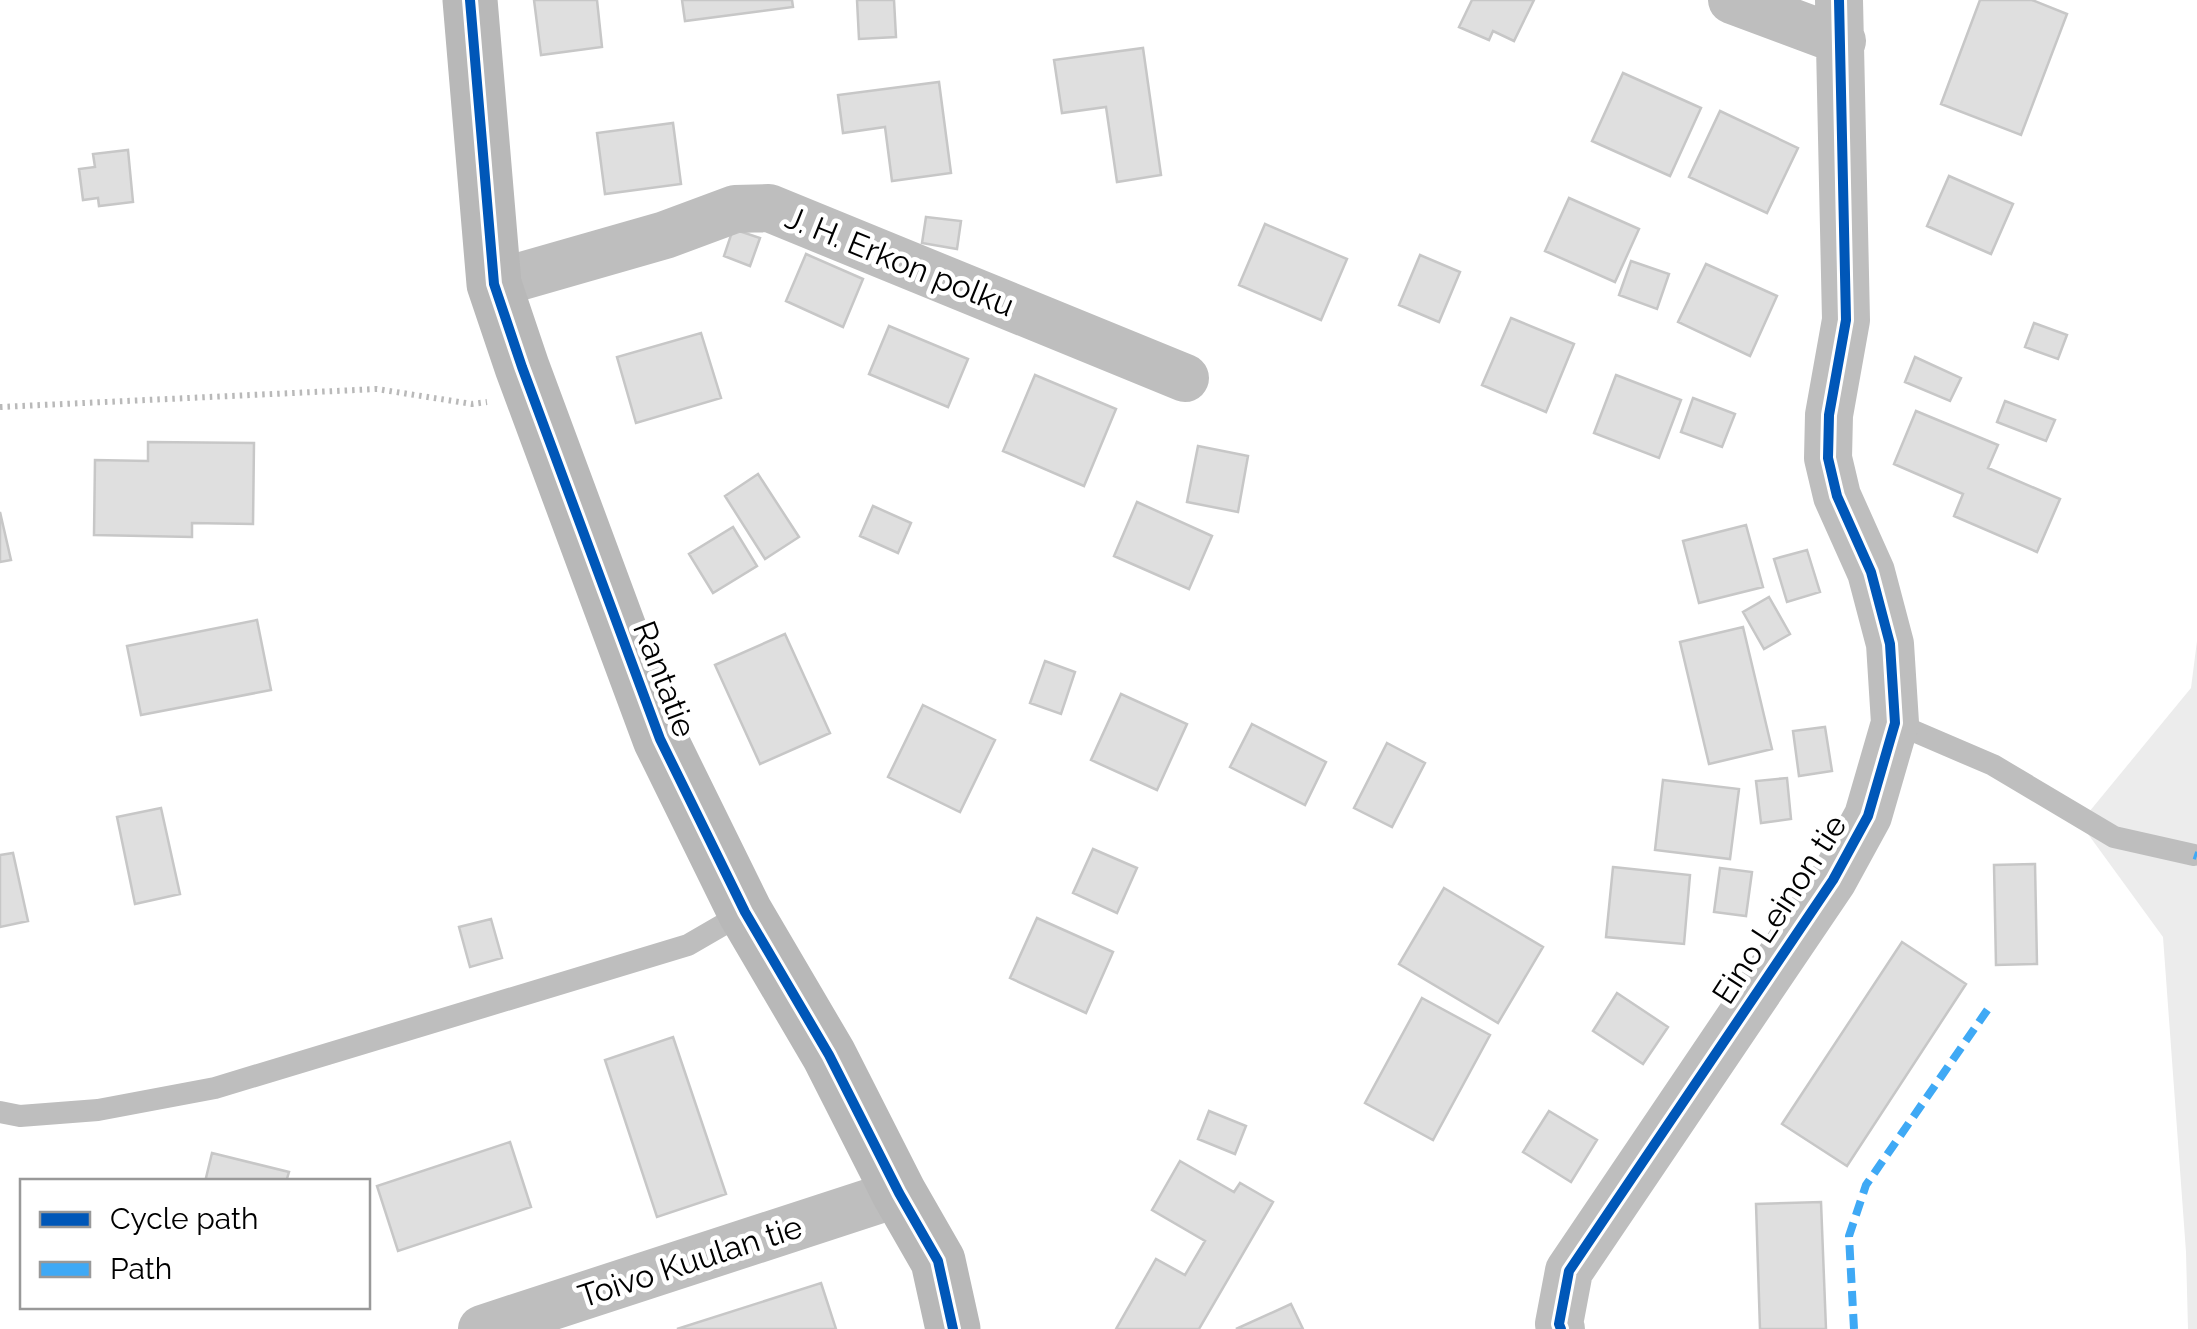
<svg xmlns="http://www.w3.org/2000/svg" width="2197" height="1329" font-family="Raleway,sans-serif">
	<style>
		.green { fill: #ececec }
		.building { fill: #dfdfdf; stroke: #c7c7c7; stroke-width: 2.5 }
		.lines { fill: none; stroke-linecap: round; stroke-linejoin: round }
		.path { stroke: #b9b9b9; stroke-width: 6; stroke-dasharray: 2.5 5; stroke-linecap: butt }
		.lane { stroke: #bebebe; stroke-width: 22 }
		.street { stroke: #bebebe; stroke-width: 48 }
		.secondary { stroke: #b8b8b8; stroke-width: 55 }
		.quiet { stroke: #3fa9f5; stroke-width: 8; stroke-dasharray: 15 8; stroke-linecap: butt }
		.cycleway-casing { stroke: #fff; stroke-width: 16 }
		.cycleway { stroke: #0057b8; stroke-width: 10 }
		.labels { text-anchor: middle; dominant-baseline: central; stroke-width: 9; stroke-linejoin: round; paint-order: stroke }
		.street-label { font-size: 32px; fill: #000; stroke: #fff }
	</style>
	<rect width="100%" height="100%" fill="#fff"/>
	<path class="green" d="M2197 641V1329H2188L2186 1252 2163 937 2080 823 2191 688Z"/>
	<path class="building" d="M534 0H597L602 47 541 55Z
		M682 0H792L793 7 685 21Z
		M857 0H894L896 37 859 39Z
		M1472 0H1534L1514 41 1493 31 1489 40 1459 27Z
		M1980 0H2032L2067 14 2021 135 1941 104Z
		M1143 48 1161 175 1117 182 1106 107 1062 113 1054 60Z
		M1623 73 1701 108 1670 176 1592 141Z
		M939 82 951 173 892 181 885 127 843 133 838 95Z
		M1720 111 1798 148 1767 213 1689 177Z
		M673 123 681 184 605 194 597 133Z
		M128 150 133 202 99 206 98 198 83 200 79 169 95 167 93 154Z
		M1949 176 2013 204 1991 254 1927 226Z
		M1569 198 1639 229 1615 282 1545 251Z
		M926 217 961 221 957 249 922 243Z
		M1265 224 1347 259 1321 320 1239 285Z
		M733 229 760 238 750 266 724 256Z
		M806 254 863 279 843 327 786 301Z
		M1420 255 1460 272 1439 322 1399 305Z
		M1631 261 1669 274 1657 309 1619 295Z
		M1706 264 1777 296 1750 356 1678 322Z
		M1511 318 1574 344 1546 412 1482 385Z
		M2034 323 2067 335 2058 359 2025 347Z
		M889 326 968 359 948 407 869 374Z
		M701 333 721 398 636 423 617 357Z
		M1915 357 1961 378 1950 401 1905 382Z
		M1035 375 1116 409 1084 486 1003 451Z
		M1616 375 1681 400 1659 458 1594 433Z
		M1693 398 1735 414 1722 447 1681 432Z
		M2005 401 2055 420 2046 441 1997 422Z
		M1916 411 1998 445 1988 468 2060 499 2037 552 1954 516 1963 494 1894 464Z
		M148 442 254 443 253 524 192 523V537L94 535 95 460 148 461Z
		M1198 446 1248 456 1238 512 1187 502Z
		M758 474 799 537 765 559 725 496Z
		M1137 502 1212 536 1189 589 1114 556Z
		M873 506 911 523 898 553 860 536Z
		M0 512 11 560 0 562Z
		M1746 525 1763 587 1699 603 1683 541Z
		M733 527 757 566 713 593 689 554Z
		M1807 550 1820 592 1787 602 1774 559Z
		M1769 597 1790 634 1764 649 1743 612Z
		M257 620 271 690 141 715 127 646Z
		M1743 627 1772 749 1709 764 1680 642Z
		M785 634 830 733 760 764 715 665Z
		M1045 661 1075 672 1061 714 1030 703Z
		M1121 694 1187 724 1157 790 1091 760Z
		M923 705 995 740 960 812 888 777Z
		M1252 724 1326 762 1305 805 1230 767Z
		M1825 727 1832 771 1799 776 1793 731Z
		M1387 743 1425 763 1392 827 1354 808Z
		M1787 778 1791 819 1761 823 1756 781Z
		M1663 780 1739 789 1730 859 1655 850Z
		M161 808 180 894 135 904 117 817Z
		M1093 849 1137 868 1117 913 1073 893Z
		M13 853 28 921 0 927V855Z
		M2035 864 2037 964 1996 965 1994 865Z
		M1613 867 1690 875 1684 944 1606 937Z
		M1720 868 1752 872 1746 916 1714 912Z
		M1444 888 1543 947 1498 1023 1399 964Z
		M1037 918 1113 952 1086 1013 1010 978Z
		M491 919 502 958 470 967 459 927Z
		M1902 942 1966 984 1847 1166 1782 1124Z
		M1617 993 1668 1027 1643 1064 1593 1031Z
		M1422 998 1490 1035 1433 1140 1365 1103Z
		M673 1037 726 1194 657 1217 605 1060Z
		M1209 1111 1246 1126 1235 1154 1198 1139Z
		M1549 1111 1597 1140 1571 1182 1523 1152Z
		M510 1142 531 1207 398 1251 377 1186Z
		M212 1153 289 1172 286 1182H205Z
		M1180 1161 1234 1192 1240 1183 1273 1202 1199 1329H1116L1156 1259 1185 1275 1205 1241 1152 1210Z
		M1821 1202 1826 1329H1760L1756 1204Z
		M821 1283 836 1329H677Z
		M1291 1304 1303 1329H1236Z"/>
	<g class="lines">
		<path class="path" d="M0 407 377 389 472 404 487 402"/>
		<path class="lane" d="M1895 723 1993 765 2114 837 2194 855
			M0 1112 20 1116 98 1110 215 1088 688 945 745 912"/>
		<path class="street" d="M1732 0 1842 41
			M494 284 665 235 735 209 769 208 1185 378
			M482 1329 899 1193
			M1561 1329 1559 1324 1569 1271 1833 880 1868 816 1895 723 1890 644 1871 572 1837 496 1828 458 1829 415 1846 320 1839 0"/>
		<path class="secondary" d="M470 0 494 284 522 367 660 739 745 912 829 1055 899 1193 938 1261 953 1329"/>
		<path class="quiet" d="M2194 855 2197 856
			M1854 1329 1849 1236 1866 1185 1988 1009"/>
		<defs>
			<path id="cycleway" d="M470 0 494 284 522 367 660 739 745 912 829 1055 899 1193 938 1261 953 1329
				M1561 1329 1559 1324 1569 1271 1833 880 1868 816 1895 723 1890 644 1871 572 1837 496 1828 458 1829 415 1846 320 1839 0"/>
		</defs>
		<use href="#cycleway" class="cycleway-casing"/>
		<use href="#cycleway" class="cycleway"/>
	</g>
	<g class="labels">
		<g class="street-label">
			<text transform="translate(900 261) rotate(22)">J. H. Erkon polku</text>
			<text transform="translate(665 679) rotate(69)">Rantatie</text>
			<text transform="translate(1779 909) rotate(-57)">Eino Leinon tie</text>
			<text transform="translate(690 1261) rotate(-18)">Toivo Kuulan tie</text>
		</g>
	</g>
	<rect x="20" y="1179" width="350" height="130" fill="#ffffff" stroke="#999999" stroke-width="2.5"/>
	<rect x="40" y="1212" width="50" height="15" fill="#0057b8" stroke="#999999" stroke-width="2.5"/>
	<text x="110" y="1229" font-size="30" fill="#000000">Cycle path</text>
	<rect x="40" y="1262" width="50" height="15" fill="#3fa9f5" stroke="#999999" stroke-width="2.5"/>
	<text x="110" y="1279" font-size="30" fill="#000000">Path</text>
</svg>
